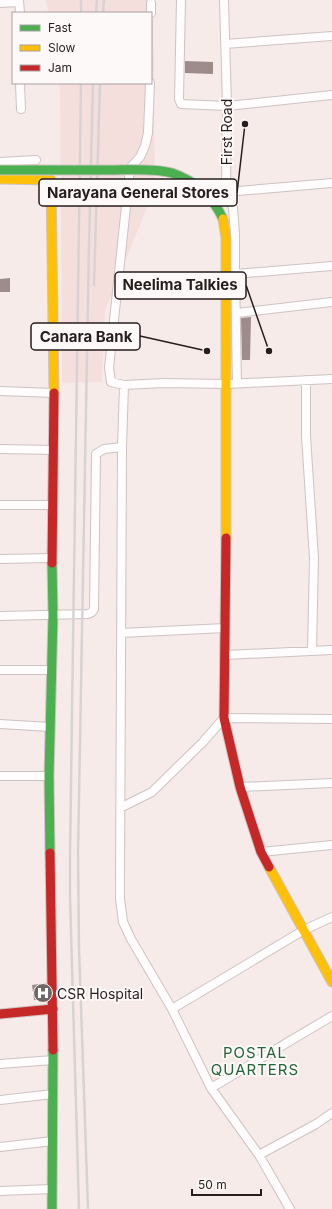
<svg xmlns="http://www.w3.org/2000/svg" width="332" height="1209" font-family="Inter,sans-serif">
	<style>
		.built { fill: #f5dfdd }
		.building { fill: #9d8c8b }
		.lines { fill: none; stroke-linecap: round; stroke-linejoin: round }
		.street-casing { stroke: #cdc3c2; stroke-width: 10 }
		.fast-casing { stroke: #cdc3c2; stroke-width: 11 }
		.slow-casing { stroke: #cdc3c2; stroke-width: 11 }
		.jam-casing { stroke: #cdc3c2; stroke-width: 11 }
		.street { stroke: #fefcfc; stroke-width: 8 }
		.fast { stroke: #4caf50; stroke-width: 9 }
		.slow { stroke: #ffc107; stroke-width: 9 }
		.jam { stroke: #c62828; stroke-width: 9 }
		.rail { stroke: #d7d3d2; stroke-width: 2.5 }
		.fast-bridge-casing { stroke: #cdc3c2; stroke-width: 11; stroke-linecap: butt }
		.slow-bridge-casing { stroke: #cdc3c2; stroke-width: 11; stroke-linecap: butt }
		.fast-bridge { stroke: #4caf50; stroke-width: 9 }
		.slow-bridge { stroke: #ffc107; stroke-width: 9 }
		.labels { text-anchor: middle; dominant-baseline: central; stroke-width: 4; stroke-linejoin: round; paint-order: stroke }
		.street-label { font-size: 14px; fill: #261e1d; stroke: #fdf9f8 }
		.poi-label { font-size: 14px; fill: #261e1d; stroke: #fdf9f8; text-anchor: start }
		.neighbourhood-label { font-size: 15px; letter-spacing: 1px; fill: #246639; stroke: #fdf9f8 }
		.leader { fill: none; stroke: #261e1d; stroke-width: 1.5 }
		.callout-dot { fill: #261e1d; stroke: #fdf9f8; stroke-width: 1.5 }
		.callout { fill: #fdf9f8; stroke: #261e1d; stroke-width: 1.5 }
		.callout-label { font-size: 15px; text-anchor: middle; font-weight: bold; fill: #261e1d }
	</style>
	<rect width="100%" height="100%" fill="#f7ebea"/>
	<path class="built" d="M46 0H153L155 188 105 311 102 382 62 383 60 91 59 83H151V13H48Z"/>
	<path class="building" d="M185 61 213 62V74L185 73Z
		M10 278V292H0V279Z
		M251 317 250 360H242L241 318Z
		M46 983V998L34 1000 32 985Z"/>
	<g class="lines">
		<defs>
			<path id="street" d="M19 0 20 13
				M181 0 179 99 181 104 227 106 332 95
				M224 0 227 106 226 192 233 208 235 234V274L237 383
				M0 3 19 2
				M151 13V3
				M225 44 332 36
				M20 83 21 109
				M150 83 148 133 145 146 140 157 130 168 109 368 111 382 124 385 164 383 227 384 332 379
				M0 162 36 160
				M226 192 332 183
				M235 274 332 266
				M237 313 332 302
				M306 380V436L314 558 312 650
				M124 385 122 447 120 881V899L123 922 131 939 172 1009 211 1088 259 1155 290 1209
				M0 391 54 393
				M0 449 54 450
				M0 505H52
				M0 559 52 558
				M0 616 88 614 92 612 94 609 96 454 104 449 122 447
				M121 633 225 628
				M225 655 332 650
				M0 670H51
				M0 724 50 727
				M0 776H49
				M240 787 332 783
				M120 808 152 792 203 742 224 718 332 719
				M261 852 332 845
				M172 1009 304 930 332 917
				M0 1064 53 1060
				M211 1088 332 1016
				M0 1100 53 1094
				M0 1147 53 1141
				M259 1155 316 1124 332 1113
				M0 1191 52 1189"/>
			<path id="fast" d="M50 853 49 776 53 615 52 563
				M52 1209 53 1050"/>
			<path id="slow" d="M0 179 51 180 54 393
				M226 360V538
				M269 867 332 982"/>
			<path id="jam" d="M226 538 224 718 240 787 261 852 269 867
				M52 563 54 393
				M50 853 53 1050
				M0 1014 53 1009"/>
		</defs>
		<use href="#street" class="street-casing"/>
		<use href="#fast" class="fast-casing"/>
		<use href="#slow" class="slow-casing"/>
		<use href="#jam" class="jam-casing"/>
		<use href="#street" class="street"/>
		<use href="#fast" class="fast"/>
		<use href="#slow" class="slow"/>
		<use href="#jam" class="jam"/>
		<path class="rail" d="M81 0V13
			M96 13 97 0
			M103 13 104 0
			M94 285 100 83
			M79 1209 70 896V855L81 83
			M88 1209 79 948 78 854 89 244 93 83"/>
		<defs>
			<path id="fast-bridge" d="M0 170C37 170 74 170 111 170 128 170 155 168 172 173 195 181 213 197 223 219"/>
			<path id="slow-bridge" d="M223 219 226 238V360"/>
		</defs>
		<use href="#fast-bridge" class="fast-bridge-casing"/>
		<use href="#slow-bridge" class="slow-bridge-casing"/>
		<use href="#fast-bridge" class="fast-bridge"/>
		<use href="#slow-bridge" class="slow-bridge"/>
	</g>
	<defs>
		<symbol id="hospital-disc" viewBox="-11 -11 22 22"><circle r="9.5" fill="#6f6665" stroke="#fdf9f8"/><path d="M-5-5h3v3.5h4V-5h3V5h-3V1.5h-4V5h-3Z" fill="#fff"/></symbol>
	</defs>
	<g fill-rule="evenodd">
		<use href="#hospital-disc" x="32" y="982" width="22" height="22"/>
	</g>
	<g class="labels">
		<g class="street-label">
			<text transform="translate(226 132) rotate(-90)">First Road</text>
		</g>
		<g class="poi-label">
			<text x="57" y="993">CSR Hospital</text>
		</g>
		<g class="neighbourhood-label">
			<text x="255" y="1052">POSTAL<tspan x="255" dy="17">QUARTERS</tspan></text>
		</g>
	</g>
	<path class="leader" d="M245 124L237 193M269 351L246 285M207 351L140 336"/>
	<g class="callout-dot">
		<circle cx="245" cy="124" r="4"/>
		<circle cx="269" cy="351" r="4"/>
		<circle cx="207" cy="351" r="4"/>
	</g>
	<g class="callout">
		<rect x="39" y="179" width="198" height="27" rx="4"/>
		<rect x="115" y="272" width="131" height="27" rx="4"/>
		<rect x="31" y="323" width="109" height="27" rx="4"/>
	</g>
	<g class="callout-label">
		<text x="138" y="198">Narayana General Stores</text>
		<text x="180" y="290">Neelima Talkies</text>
		<text x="86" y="342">Canara Bank</text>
	</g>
	<rect x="12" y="12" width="140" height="72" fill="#fdf9f8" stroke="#a7a1a0"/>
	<rect x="20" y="25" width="20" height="6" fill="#4caf50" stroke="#a7a1a0"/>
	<text x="48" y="32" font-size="12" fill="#261e1d">Fast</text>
	<rect x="20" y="45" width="20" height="6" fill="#ffc107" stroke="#a7a1a0"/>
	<text x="48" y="52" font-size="12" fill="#261e1d">Slow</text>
	<rect x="20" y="65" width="20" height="6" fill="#c62828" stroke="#a7a1a0"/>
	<text x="48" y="72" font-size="12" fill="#261e1d">Jam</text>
	<path d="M192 1189v6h69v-6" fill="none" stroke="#261e1d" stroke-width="2"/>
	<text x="198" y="1189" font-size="12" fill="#261e1d" stroke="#fdf9f8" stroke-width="3" paint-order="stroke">50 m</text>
</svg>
